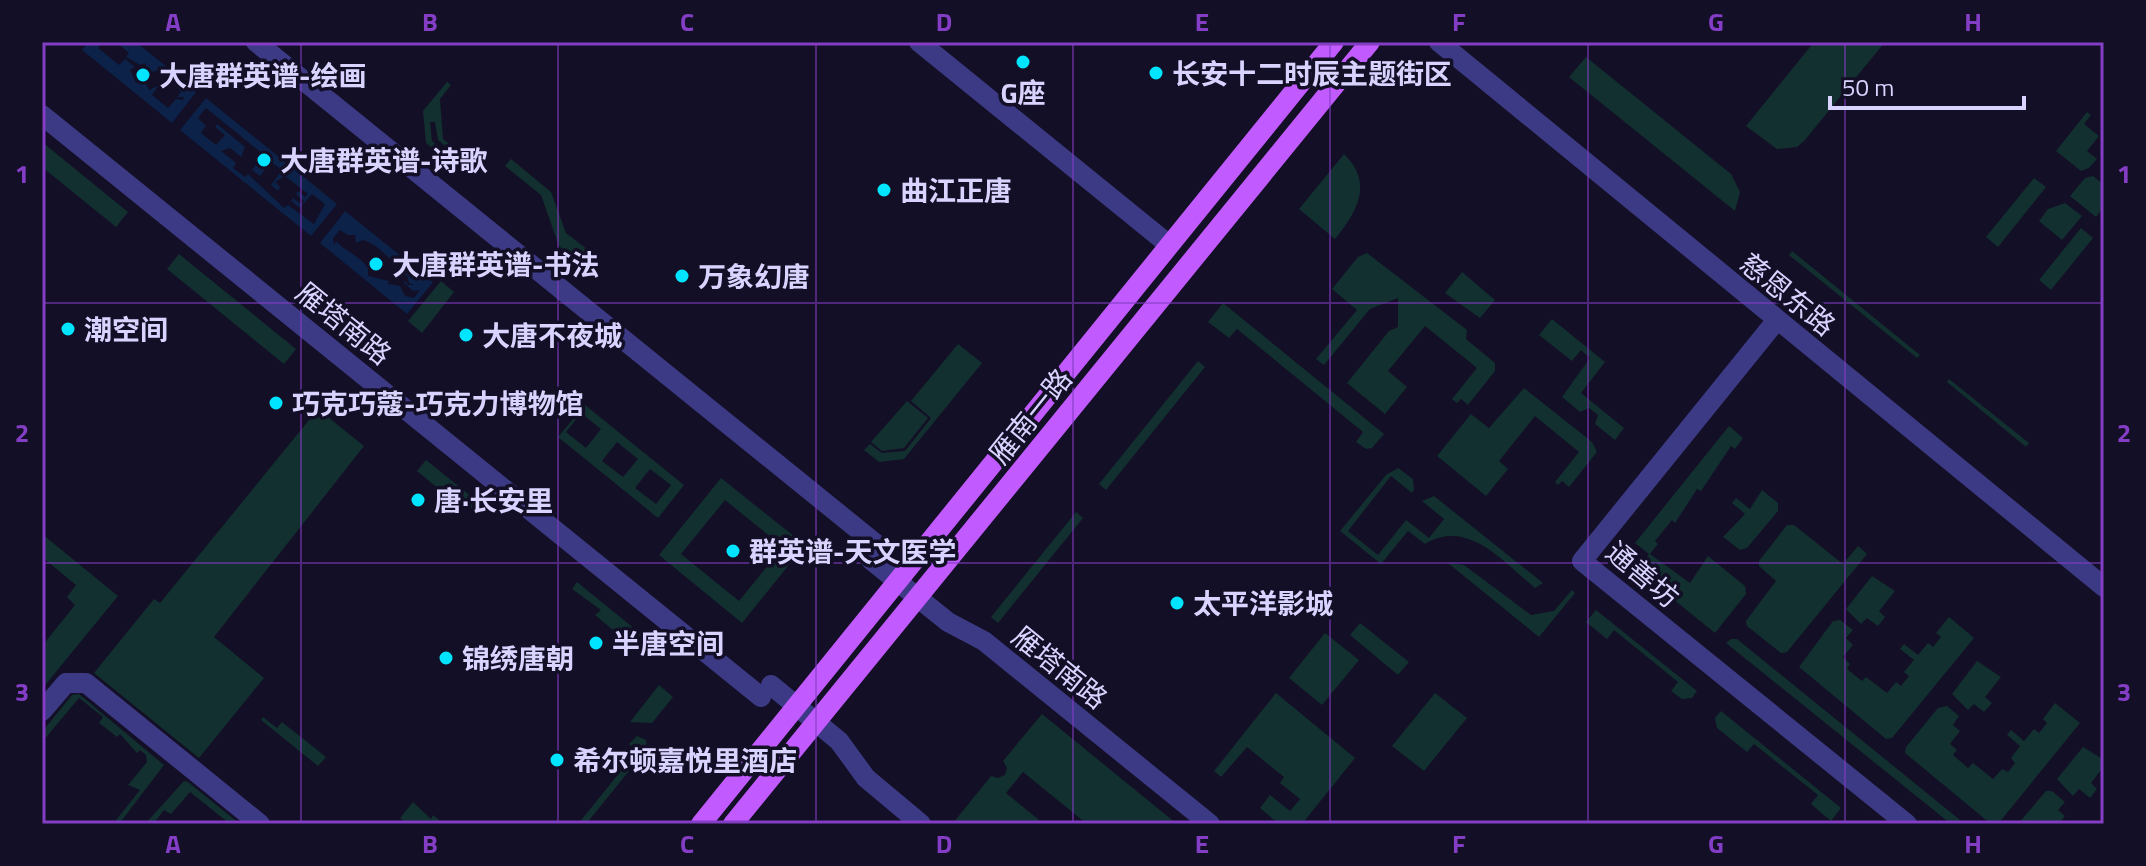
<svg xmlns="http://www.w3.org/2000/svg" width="2146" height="866" font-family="'Titillium Web','Noto Sans SC',sans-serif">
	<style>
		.green { fill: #12302f; fill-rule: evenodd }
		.water { fill: #0c2248; fill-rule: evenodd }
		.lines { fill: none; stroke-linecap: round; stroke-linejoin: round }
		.minor { stroke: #3d3a85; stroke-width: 20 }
		.major { stroke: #c25bff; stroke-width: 20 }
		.grid { fill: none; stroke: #843dc5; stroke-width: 2; stroke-opacity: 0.55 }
		.poi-dot { fill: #00e5ff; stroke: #130f26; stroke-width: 3 }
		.labels { text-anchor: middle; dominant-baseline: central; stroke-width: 7; stroke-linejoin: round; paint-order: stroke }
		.poi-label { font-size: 28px; font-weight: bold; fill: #d9d4ff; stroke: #130f26; text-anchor: start }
		.street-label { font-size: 28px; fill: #d9d4ff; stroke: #130f26 }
		.neatline { fill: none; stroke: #843dc5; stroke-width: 3 }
		.grid-label { font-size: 26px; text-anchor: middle; font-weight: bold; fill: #843dc5 }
	</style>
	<rect width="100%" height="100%" fill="#130f26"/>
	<path class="green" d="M1814 42H1885L1805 140 1797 147 1777 149 1746 126Z
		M1586 57 1731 174 1740 192 1735 211 1569 77Z
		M447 82 451 85 440 99 443 139 456 149 453 152 438 140 435 122H430L432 141 450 156 447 159 426 143 423 111Z
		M2087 112 2091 115 2084 124 2099 136 2087 151 2097 159 2089 168 2081 171 2056 151Z
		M42 142 128 212 116 227 42 167Z
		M1344 154C1374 183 1357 212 1335 239L1299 209Z
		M511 159 551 192 566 233 587 249 578 261 559 246 541 195 505 166Z
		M2093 176 2104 185V207L2096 217 2070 196 2085 178Z
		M2034 178 2046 187 1998 247 1986 237Z
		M2065 203 2082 216 2062 240 2039 221 2048 209Z
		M2081 228 2093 238 2051 290 2039 280Z
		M1792 251 1920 355 1917 358 1789 255Z
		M1367 253 1467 330 1466 339 1495 363V371L1468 405 1461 399 1457 403 1452 399 1477 368 1425 326 1388 371 1407 387 1385 414 1347 383 1389 331 1398 327V298L1370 309 1324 365 1316 359 1357 310 1332 289 1358 257Z
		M179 254 296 349 284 364 167 269Z
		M1462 272 1495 300 1480 318 1445 293Z
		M441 281 454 292 422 333 408 321Z
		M1223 303 1384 434 1372 448 1366 449 1356 442 1363 432 1237 329 1229 338 1208 322Z
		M1552 319 1605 362 1581 393 1624 428 1615 440 1595 424 1598 415 1589 408 1580 412 1562 397 1590 358 1581 350 1572 361 1539 335Z
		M958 344 982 363 904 459 879 462 864 450 870 444 882 453 905 451 931 418 911 401Z
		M1198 361 1205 367 1106 490 1099 484Z
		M1949 379 2029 443 2026 447 1947 382Z
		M1524 388 1592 442 1597 452 1569 487 1562 481 1558 485 1555 482 1579 452 1535 416 1499 461 1508 469 1486 496 1437 456 1471 414 1489 428Z
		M907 401 928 418 904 448 882 451 871 442Z
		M585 405 684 485 658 518 558 437ZM581 413 601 429 586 448 566 432ZM617 442 638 459 623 477 602 461ZM650 469 671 485 656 504 635 488Z
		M318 409 364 446 214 637 264 678 199 758 94 673 154 599 160 603Z
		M1729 426 1743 438 1735 449 1731 446 1701 491 1697 489 1675 523 1672 520 1655 541 1658 544 1650 554 1690 583 1708 556 1745 586 1746 594 1715 633 1637 570 1649 554 1635 543Z
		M426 460 482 505 476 512 450 488 446 495 417 471Z
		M1398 468 1413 479 1414 490 1412 493 1391 476 1348 531 1378 555 1406 520 1429 538 1444 519 1422 501 1434 496 1543 583 1535 588C1503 562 1468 518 1425 544L1408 531 1381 564 1340 531 1386 475Z
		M721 478 805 545 742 623 659 555ZM725 500 783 547 739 601 681 554Z
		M1762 490 1778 503V511L1747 548 1740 550 1723 537 1745 514 1732 503 1736 498 1750 509Z
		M1076 512 1083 518 998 623 991 617Z
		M1787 525H1794L1843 564 1858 546 1867 554 1787 652 1781 653 1747 626 1746 621 1776 581 1759 566V561Z
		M42 534 118 596 42 689V646L75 605 67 597 76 585 42 557Z
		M1448 563 1464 565 1531 615 1554 611 1572 590 1575 593 1539 637Z
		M1872 576 1895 591 1879 611 1885 617 1878 626 1867 618 1861 624 1846 609Z
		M577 582 646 638 637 650 595 615 601 610 572 589Z
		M1596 610 1697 691 1692 698 1682 699 1671 691 1678 682 1614 630 1607 639 1586 622Z
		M1949 617 1974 638 1892 738 1886 739 1799 667 1833 621 1840 620 1853 630 1846 638 1853 645 1843 657 1850 664 1847 669 1862 681 1866 677 1887 693 1896 682 1901 686 1909 676 1904 672 1914 660 1900 649 1904 644 1918 655 1928 643 1933 647 1941 637 1936 633Z
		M1360 623 1409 662 1398 675 1350 635Z
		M1325 633 1359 660 1322 705 1289 678Z
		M1731 639H1737L1965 824H1951L1726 643Z
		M1977 661 2001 677 1985 697 1992 703 1984 712 1974 704 1968 710 1952 694Z
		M659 685 673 697 652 723 630 722Z
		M1276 693 1355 758 1302 824H1279L1260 808 1270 795 1290 811 1300 799 1280 783 1284 777 1247 747 1221 777 1214 771Z
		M1435 693 1467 718 1424 771 1392 746Z
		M79 694 164 765 119 824H113L140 790 128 785 147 762 146 755 140 750 137 753 120 734 117 737 99 723 103 717 79 698 42 742V732L72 695Z
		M2055 703 2080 723 1998 824H1991L1905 753 1906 747 1938 708 1947 706 1959 716 1953 725 1960 731 1950 744 1957 750 1953 755 1968 768 1973 763 1993 779 2002 769 2008 772 2015 763 2011 758 2020 746 2007 735 2011 730 2024 741 2034 729 2039 733 2047 723 2043 719Z
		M1721 711 1841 808 1831 821 1811 804 1818 795 1754 744 1747 752 1717 728 1715 718Z
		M1042 714 1177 824H1087L1023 772 1006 793 1044 824 953 823 991 776 998 778 1005 775 1007 768 1003 761Z
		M263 717 277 728 282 722 326 757 318 766 261 720Z
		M637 736 646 740 647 749 586 824H578L637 751 629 744Z
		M2083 747 2104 760V766L2091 783 2097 789 2090 798 2079 789 2073 796 2057 779Z
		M184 781 188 782 240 824H230L190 792 171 814 164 810 153 824H145Z
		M2046 791H2052L2065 802 2058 810 2065 816 2059 824H2018Z
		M413 802 431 819 433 815 444 824H407L400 818Z"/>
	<path class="water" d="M88 42H103L98 48 119 65 125 59 135 67 130 70 136 83 144 80 149 90 159 85 152 95 168 108 176 99 183 100 184 97H177L181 92 158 70 149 73 145 63 140 65 126 57 129 53 116 42H136L197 91 172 123 82 50Z
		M206 98 337 204 311 236 180 130ZM206 108 269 159 264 166 258 162 252 170 260 176 271 162 282 170 271 185 278 191 280 187 275 182 285 176 308 194 305 197 298 191 296 194 304 201 302 205 293 198 291 201 300 208 312 194 325 204 314 224 288 205 284 208 248 174 245 177 233 168 236 163 221 151 230 148 241 157 245 147 217 124 215 127 225 135 216 145 201 133 206 126 198 118Z
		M345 211 433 282 407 314 320 243ZM340 230 348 235H355L356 243 363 240C380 245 386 259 401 266L400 276 407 275 409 283 414 285H407L406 281 404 283 413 291 420 290 414 298 405 296 400 286 388 284 389 281 368 276V268C358 254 344 251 336 241L334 245 333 238Z"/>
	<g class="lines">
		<path class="minor" d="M256 42 881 548
			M919 42 1168 244
			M1439 42 2104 587
			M42 115 761 697
			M1776 321 1582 561 1907 824
			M871 560 948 622 984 641 1210 824
			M771 685 839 741 866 778 921 824
			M42 711 66 683H86L260 824"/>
		<path class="major" d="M701 824 1334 42
			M733 824 1370 42"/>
	</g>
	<path class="grid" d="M301 42V824M558 42V824M816 42V824M1073 42V824M1330 42V824M1588 42V824M1845 42V824M42 303H2104M42 563H2104"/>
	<g class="poi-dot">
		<circle cx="1023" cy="62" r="8"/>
		<circle cx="1156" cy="73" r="8"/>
		<circle cx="143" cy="75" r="8"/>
		<circle cx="264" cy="160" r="8"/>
		<circle cx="884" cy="190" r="8"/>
		<circle cx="376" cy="264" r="8"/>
		<circle cx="682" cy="276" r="8"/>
		<circle cx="68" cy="329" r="8"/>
		<circle cx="466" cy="335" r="8"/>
		<circle cx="276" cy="403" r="8"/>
		<circle cx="418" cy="500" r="8"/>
		<circle cx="733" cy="551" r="8"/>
		<circle cx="1177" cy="603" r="8"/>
		<circle cx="596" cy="643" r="8"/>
		<circle cx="446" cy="658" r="8"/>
		<circle cx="557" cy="760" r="8"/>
	</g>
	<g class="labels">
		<g class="poi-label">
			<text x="1172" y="73">长安十二时辰主题街区</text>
			<text x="159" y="75">大唐群英谱-绘画</text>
			<text x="1023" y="92" text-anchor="middle">G座</text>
			<text x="280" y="160">大唐群英谱-诗歌</text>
			<text x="900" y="190">曲江正唐</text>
			<text x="392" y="264">大唐群英谱-书法</text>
			<text x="698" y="276">万象幻唐</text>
			<text x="84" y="329">潮空间</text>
			<text x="482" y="335">大唐不夜城</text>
			<text x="292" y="403">巧克巧蔻-巧克力博物馆</text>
			<text x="434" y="500">唐·长安里</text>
			<text x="749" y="551">群英谱-天文医学</text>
			<text x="1193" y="603">太平洋影城</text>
			<text x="612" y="643">半唐空间</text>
			<text x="462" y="658">锦绣唐朝</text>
			<text x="573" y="760">希尔顿嘉悦里酒店</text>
		</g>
		<g class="street-label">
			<text transform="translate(1788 294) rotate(39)">慈恩东路</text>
			<text transform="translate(344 323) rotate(39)">雁塔南路</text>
			<text transform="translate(1030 416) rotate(-51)">雁南一路</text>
			<text transform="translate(1643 574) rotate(40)">通善坊</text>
			<text transform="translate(1060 667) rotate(39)">雁塔南路</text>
		</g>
	</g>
	<rect width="2146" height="866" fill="none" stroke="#130f26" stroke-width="88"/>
	<path d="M1830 96v12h194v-12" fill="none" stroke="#d9d4ff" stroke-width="4"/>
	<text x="1842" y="96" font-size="24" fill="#d9d4ff" stroke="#130f26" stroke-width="6" paint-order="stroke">50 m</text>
	<rect x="44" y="44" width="2058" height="778" class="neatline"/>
	<g class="grid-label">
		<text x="173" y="31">A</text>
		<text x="430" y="31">B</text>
		<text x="687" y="31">C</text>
		<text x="944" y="31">D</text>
		<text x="1202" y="31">E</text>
		<text x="1459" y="31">F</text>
		<text x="1716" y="31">G</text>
		<text x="1973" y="31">H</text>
		<text x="22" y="183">1</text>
		<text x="2124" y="183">1</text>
		<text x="22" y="442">2</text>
		<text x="2124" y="442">2</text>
		<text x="22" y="701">3</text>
		<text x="2124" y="701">3</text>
		<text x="173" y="853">A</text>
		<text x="430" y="853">B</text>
		<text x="687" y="853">C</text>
		<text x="944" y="853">D</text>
		<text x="1202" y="853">E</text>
		<text x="1459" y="853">F</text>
		<text x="1716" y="853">G</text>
		<text x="1973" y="853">H</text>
	</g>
</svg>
